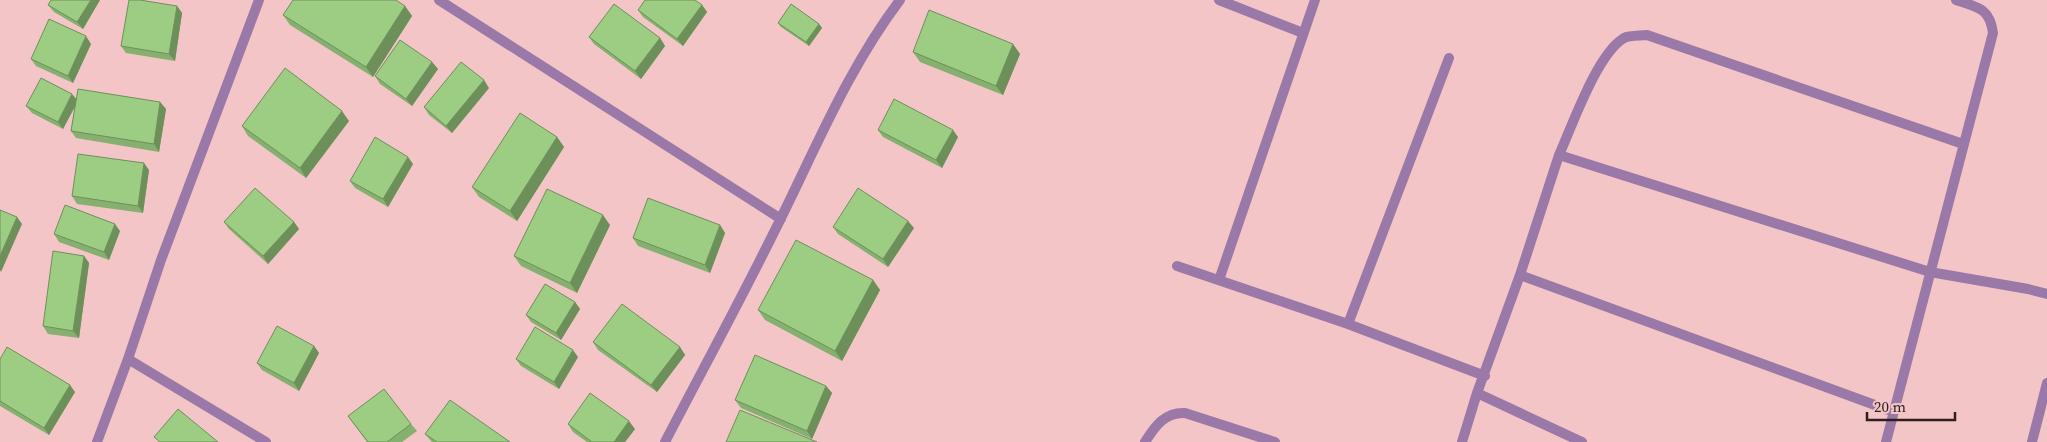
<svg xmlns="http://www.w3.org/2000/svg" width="2047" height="442" font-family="'Source Serif 4',serif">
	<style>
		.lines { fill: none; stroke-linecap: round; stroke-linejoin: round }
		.minor { stroke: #9a79a8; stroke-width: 10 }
		.wall { fill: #86b070 }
		.shaded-wall { fill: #6d905b }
		.building { fill: #9ccd82; stroke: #6d905b }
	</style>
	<rect width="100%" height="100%" fill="#f4c5c7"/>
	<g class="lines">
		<path class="minor" d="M439 0 781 219
			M1219 0 1303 33
			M1963 144 1647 35C1641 36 1630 35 1624 38 1597 54 1573 124 1559 155L1930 272 2028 289 2047 294
			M1177 266 1348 324 1485 376
			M1520 275 1894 412
			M1219 280 1315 0
			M1348 324 1449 58
			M128 359 266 442
			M1477 393 1582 442
			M97 442 128 359 161 260 259 0
			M665 442C704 367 745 292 782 216 818 143 850 66 900 0
			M1145 442C1155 426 1165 412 1185 413L1275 442
			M1462 442 1477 393 1520 275 1559 155
			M1886 442 1993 33C1990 8 1977 7 1956 0
			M2032 442 2047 383"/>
	</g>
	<path class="wall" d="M100 0 83 29 54 12 48 5Z
		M702 5 707 12 683 46 643 17 638 10Z
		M177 6 182 13 175 61 126 53 121 46Z
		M405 6 412 16 373 77 290 25 283 15Z
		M778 23 819 24 822 28 809 46 781 27Z
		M589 37 660 38 665 46 641 79 594 44Z
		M91 44 73 83 36 66 31 59Z
		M1013 44 1020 54 1003 95 920 62 913 52Z
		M432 62 438 69 412 106 380 84 375 76Z
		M489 88 452 133 429 115 424 107Z
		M76 99 160 102 166 109 159 152 76 138 71 131 75 106 63 129 32 113 26 106Z
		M349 121 306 178 248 136 242 126Z
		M878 130 958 137 942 168 883 137Z
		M557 137 564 147 517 221 479 197 472 187Z
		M413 164 388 207 355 188 350 181Z
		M149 170 143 213 77 204 72 196Z
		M224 222H294L299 229 268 264 229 229Z
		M610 225 577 293 521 266 514 256Z
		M720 225 725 233 710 273 638 246 633 238Z
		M833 227 914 228 888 267 838 234Z
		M120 231 109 260 59 242 54 234Z
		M84 256 89 263 79 338 48 334 43 326Z
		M873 280 880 290 842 361 765 320 758 310Z
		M575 302 580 309 561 340 531 322 526 315Z
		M593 342 680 347 685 355 657 392 598 350Z
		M314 346 319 353 299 391 262 370 257 363Z
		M578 357 559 389 521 366 516 359Z
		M0 359 75 392 49 435 0 406Z
		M826 386 832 393 812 439 741 408 735 400Z
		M348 416 411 424 417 431 402 442H367Z
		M568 424 635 429 625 442H587L573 432Z
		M425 434 510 442H432Z"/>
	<path class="shaded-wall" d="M91 0H100L83 29 77 22Z
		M702 5 707 12 683 46 677 39Z
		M177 6 182 13 175 61 169 54Z
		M405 6 412 16 373 77 366 67Z
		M819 24 822 28 809 46 806 42Z
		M86 36 91 44 73 83 68 76Z
		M660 38 665 46 641 79 635 71Z
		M1013 44 1020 54 1003 95 996 86Z
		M432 62 438 69 412 106 406 99Z
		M484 80 489 88 452 133 446 126Z
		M72 94 78 101 63 129 58 122Z
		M160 102 166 109 159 152 154 144Z
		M342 111 349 121 306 178 300 168Z
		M953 130 958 137 942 168 936 160Z
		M557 137 564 147 517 221 510 211Z
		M408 157 413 164 388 207 383 199Z
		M144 163 149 170 143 213 138 206Z
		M603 215 610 225 577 293 570 283Z
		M17 217 22 224 1 272 0 270V256Z
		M908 221 914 228 888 267 883 259Z
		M294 222 299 229 268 264 263 256Z
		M115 224 120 231 109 260 104 252Z
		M720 225 725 233 710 273 705 265Z
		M84 256 89 263 79 338 73 331Z
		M873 280 880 290 842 361 835 351Z
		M575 302 580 309 561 340 556 333Z
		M314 346 319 353 299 391 294 383Z
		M680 347 685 355 657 392 651 385Z
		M573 350 578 357 559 389 554 382Z
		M70 385 75 392 49 435 44 428Z
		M826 386 832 393 812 439 807 431Z
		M629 421 635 429 625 442H614Z"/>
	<path class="building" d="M51 0H91L77 22 48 5Z
		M129 0H140L177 6 169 54 121 46Z
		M293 0H396L405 6 366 67 283 15Z
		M645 0H695L702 5 677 39 638 10Z
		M614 4 660 38 635 71 589 37Z
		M791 4 819 24 806 42 778 23Z
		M929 10 1013 44 996 86 913 52Z
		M49 19 86 36 68 76 31 59Z
		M400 40 432 62 406 99 375 76Z
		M461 62 484 80 446 126 424 107Z
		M285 68 342 111 300 168 242 126Z
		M41 78 72 94 58 122 26 106Z
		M78 89 160 102 154 144 71 131Z
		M894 99 953 130 936 160 878 130Z
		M520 113 557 137 510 211 472 187Z
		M375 137 408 157 383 199 350 181Z
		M78 154 144 163 138 206 72 196Z
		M255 188 294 222 263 256 224 222Z
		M858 188 908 221 883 259 833 227Z
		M547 189 603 215 570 283 514 256Z
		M648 198 720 225 705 265 633 238Z
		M65 205 115 224 104 252 54 234Z
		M0 210 17 217 0 256Z
		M796 240 873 280 835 351 758 310Z
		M53 251 84 256 73 331 43 326Z
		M545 284 575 302 556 333 526 315Z
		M622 304 680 347 651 385 593 342Z
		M277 326 314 346 294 383 257 363Z
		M535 327 573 350 554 382 516 359Z
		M7 347 70 385 44 428 0 401V359Z
		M755 355 826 386 807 431 735 400Z
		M384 389 411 424 387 442H368L348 416Z
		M590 393 629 421 614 442H592L568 424Z
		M450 400 510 442H437L425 434Z
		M178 409 218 442H160L154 437Z
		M740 410 817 442H726Z"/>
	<path d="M1867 412v8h88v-8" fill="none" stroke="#2f1e1f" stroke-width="2.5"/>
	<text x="1874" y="412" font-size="15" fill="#2f1e1f" stroke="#f4c5c7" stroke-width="4" paint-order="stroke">20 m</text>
</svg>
